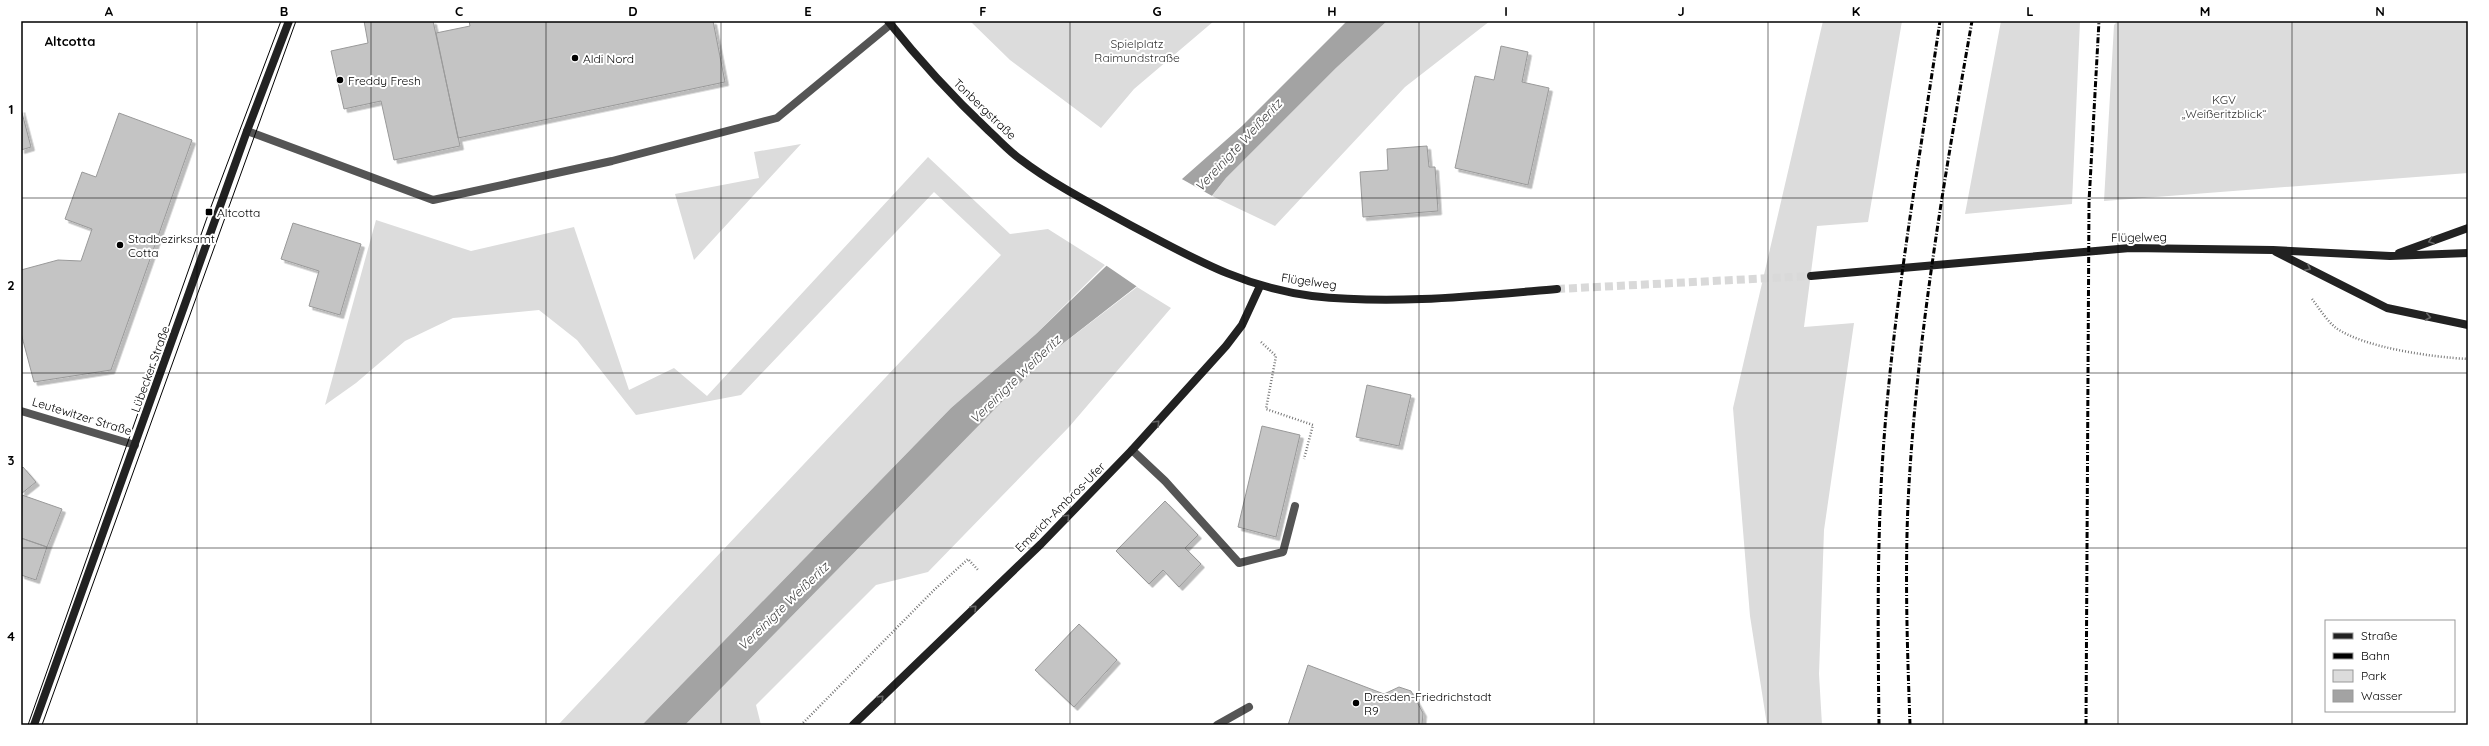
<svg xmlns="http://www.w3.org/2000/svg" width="2489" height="746" font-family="Quicksand,sans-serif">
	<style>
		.green { fill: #dcdcdc }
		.water { fill: #a3a3a3 }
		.pier { fill: #fff }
		.building { fill: #c4c4c4; stroke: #999; filter: url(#shadow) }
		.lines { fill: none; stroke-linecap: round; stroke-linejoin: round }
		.secondary-tunnel { stroke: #d9d9d9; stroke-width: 8; stroke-dasharray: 8 4; stroke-linecap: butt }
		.path { stroke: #777; stroke-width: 2.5; stroke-dasharray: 1 2; stroke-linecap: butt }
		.service { stroke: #555; stroke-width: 8 }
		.minor { stroke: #555; stroke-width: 8 }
		.secondary { stroke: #222; stroke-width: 8 }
		.tram { stroke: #000; stroke-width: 1 }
		.rail { stroke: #000; stroke-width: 3; stroke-dasharray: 6 2 1 2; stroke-linecap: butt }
		.oneway { stroke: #646464 }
		.grid { fill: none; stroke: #000; stroke-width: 1; stroke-opacity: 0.55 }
		.poi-dot { fill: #000; stroke: #fff; stroke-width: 1.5 }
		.labels { text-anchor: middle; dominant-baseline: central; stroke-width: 4; stroke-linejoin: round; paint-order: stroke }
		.park-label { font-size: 12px; fill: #333; stroke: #fff }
		.poi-label { font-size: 12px; fill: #000; stroke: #fff; text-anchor: start }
		.street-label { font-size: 12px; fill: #000; stroke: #fff }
		.neighbourhood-label { font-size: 13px; font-weight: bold; fill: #000; stroke: #fff }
		.water-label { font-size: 13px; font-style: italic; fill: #444; stroke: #fff }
		.neatline { fill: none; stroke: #000; stroke-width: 1.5 }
		.grid-label { font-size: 13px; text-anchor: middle; font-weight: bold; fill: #000 }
	</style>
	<defs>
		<filter id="shadow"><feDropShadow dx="3.5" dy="3.5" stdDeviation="0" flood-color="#0004"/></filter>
	</defs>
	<rect width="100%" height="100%" fill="#fff"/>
	<path class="green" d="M970 21H1214L1134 89 1101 128 1010 60Z
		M1387 21H1490L1405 87 1275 226 1212 196 1226 178 1336 68Z
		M1823 21H1902L1868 222 1817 226 1804 327 1854 323 1824 530 1819 674 1822 725H1767L1750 616 1733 408Z
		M2001 21H2080L2072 204 1965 214Z
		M2118 21H2468V173L2104 201 2114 25Z
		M801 144 694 260 675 194 759 178 754 152Z
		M928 157 1010 234 1048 229 1105 265 1036 334 951 408 642 725H558L1001 255 934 192 741 395 636 415 577 340 539 310 453 318 405 341 356 383 325 405 376 220 471 251 574 227 629 390 674 368 707 396Z
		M1137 287 1171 308 1069 427 928 572 876 585 756 705 761 725H685L1047 356Z"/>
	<path class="water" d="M1347 21H1387L1336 68 1226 178 1146 279 1047 356 685 725H642L951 408 1036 334 1132 241 1182 179 1242 126Z"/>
	<path class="pier" d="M1180 178 1214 197 1148 281 1139 288 1104 264 1131 239Z"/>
	<path class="building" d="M364 21H433L460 146 394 160 381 101 344 109 331 51 368 43Z
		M469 21H713L725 82 458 138 436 33 470 26Z
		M1501 46 1528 52 1522 82 1549 88 1528 185 1455 168 1475 76 1494 80Z
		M21 109 31 147 21 150Z
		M119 113 192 140 111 370 34 382 21 333V270L58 260 81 261 92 229 65 219 82 172 96 177Z
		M1427 146 1429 167H1435L1438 211 1363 217 1360 172 1388 170 1387 149Z
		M293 223 361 244 340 315 309 306 319 271 281 259Z
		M1367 385 1411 395 1399 446 1356 437Z
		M1262 426 1300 435 1276 537 1238 527Z
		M23 467 36 482 21 494V469Z
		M22 495 62 509 47 547 21 538Z
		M1165 501 1198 535 1185 548 1201 564 1179 587 1163 570 1149 584 1116 551Z
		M21 538 47 547 36 580 21 575Z
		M1079 624 1117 660 1074 707 1035 670Z
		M1308 665 1384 694 1399 687 1411 691 1423 713 1422 725H1288Z"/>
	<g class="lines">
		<path class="secondary-tunnel" d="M1557 289 1811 276"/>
		<path class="path" d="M2312 299C2319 308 2327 321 2336 328 2365 348 2432 357 2468 359
			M1261 342 1276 356 1266 409 1313 425 1304 459
			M801 725 934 590 968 559 978 570"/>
		<path class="service" d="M247 131 433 200 612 161 777 118 891 24
			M1132 450 1165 481 1239 563 1283 552 1295 506
			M1217 725 1249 707"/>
		<path class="minor" d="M21 411 135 445"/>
		<path class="secondary" d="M888 21C919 60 953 97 989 131 999 140 1009 151 1020 159 1054 185 1094 205 1132 226 1193 258 1242 287 1312 296 1394 305 1475 296 1557 289
			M2276 252 2387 308 2468 325
			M2399 253 2468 228
			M1811 276 2130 248 2273 250 2390 256 2468 253
			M34 725 247 131 289 21
			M853 725 1041 544 1132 450 1226 346 1242 325 1260 286"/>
		<path class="tram" d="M28 725 209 212 281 21
			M42 725 296 21"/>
		<path class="rail" d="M1879 725C1878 640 1877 554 1882 469 1891 319 1918 169 1940 21
			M1910 725C1907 640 1904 554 1910 469 1920 318 1946 169 1972 21
			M2086 725 2089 202 2099 21"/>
	</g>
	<defs><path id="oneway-chevron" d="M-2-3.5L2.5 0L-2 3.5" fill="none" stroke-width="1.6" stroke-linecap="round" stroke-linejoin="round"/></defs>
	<g class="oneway">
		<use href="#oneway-chevron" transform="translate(2431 241) rotate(160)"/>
		<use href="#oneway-chevron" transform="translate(2308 268) rotate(27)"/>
		<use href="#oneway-chevron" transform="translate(2428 317) rotate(12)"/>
		<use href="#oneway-chevron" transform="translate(1157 423) rotate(-47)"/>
		<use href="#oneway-chevron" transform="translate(1067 517) rotate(-46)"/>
		<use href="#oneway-chevron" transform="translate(974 608) rotate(-44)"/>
		<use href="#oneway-chevron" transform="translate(881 698) rotate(-44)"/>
	</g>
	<path class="grid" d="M197 21V725M371 21V725M546 21V725M721 21V725M895 21V725M1070 21V725M1244 21V725M1419 21V725M1594 21V725M1768 21V725M1943 21V725M2118 21V725M2292 21V725M21 198H2468M21 373H2468M21 548H2468"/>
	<g class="poi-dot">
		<circle cx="575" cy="58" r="4"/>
		<circle cx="340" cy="80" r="4"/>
		<rect x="205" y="208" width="8" height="8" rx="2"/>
		<circle cx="120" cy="245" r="4"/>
		<circle cx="1356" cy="703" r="4"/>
	</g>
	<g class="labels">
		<g class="park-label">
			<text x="1137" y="43">Spielplatz<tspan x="1137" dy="14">Raimundstraße</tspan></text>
			<text x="2224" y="99">KGV<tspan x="2224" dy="14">„Weißeritzblick“</tspan></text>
		</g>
		<g class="poi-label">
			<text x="583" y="58">Aldi Nord</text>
			<text x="348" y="80">Freddy Fresh</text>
			<text x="217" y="212">Altcotta</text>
			<text x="128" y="238">Stadbezirksamt<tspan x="128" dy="14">Cotta</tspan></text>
			<text x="1364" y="696">Dresden-Friedrichstadt<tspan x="1364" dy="14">R9</tspan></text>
		</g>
		<g class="street-label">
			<text transform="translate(985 109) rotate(44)">Tonbergstraße</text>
			<text transform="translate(2139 237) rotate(-1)">Flügelweg</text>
			<text transform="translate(1309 281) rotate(8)">Flügelweg</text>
			<text transform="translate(150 369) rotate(-70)">Lübecker Straße</text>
			<text transform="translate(82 416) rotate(17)">Leutewitzer Straße</text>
			<text transform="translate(1060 507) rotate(-45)">Emerich-Ambros-Ufer</text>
		</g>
		<g class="neighbourhood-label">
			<text x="70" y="41">Altcotta</text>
		</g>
		<g class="water-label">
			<text transform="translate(1238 145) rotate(-47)">Vereinigte Weißeritz</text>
			<text transform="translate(1015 379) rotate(-44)">Vereinigte Weißeritz</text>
			<text transform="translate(783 606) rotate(-44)">Vereinigte Weißeritz</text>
		</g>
	</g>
	<rect width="2489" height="746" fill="none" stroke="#ffffff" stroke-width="44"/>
	<rect x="2325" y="620" width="130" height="92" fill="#ffffff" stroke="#999999"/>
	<rect x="2333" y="633" width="20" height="6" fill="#222222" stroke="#999999"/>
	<text x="2361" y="640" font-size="12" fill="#000000">Straße</text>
	<rect x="2333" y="653" width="20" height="6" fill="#000000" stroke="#999999"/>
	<text x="2361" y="660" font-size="12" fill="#000000">Bahn</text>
	<rect x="2333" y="670" width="20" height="12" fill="#dcdcdc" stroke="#999999"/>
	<text x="2361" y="680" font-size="12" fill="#000000">Park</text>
	<rect x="2333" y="690" width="20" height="12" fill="#a3a3a3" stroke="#999999"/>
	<text x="2361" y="700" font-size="12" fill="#000000">Wasser</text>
	<rect x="22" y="22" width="2445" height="702" class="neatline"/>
	<g class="grid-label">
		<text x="109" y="16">A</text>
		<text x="284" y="16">B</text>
		<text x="459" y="16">C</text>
		<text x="633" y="16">D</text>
		<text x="808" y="16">E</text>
		<text x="983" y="16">F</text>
		<text x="1157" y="16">G</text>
		<text x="1332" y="16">H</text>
		<text x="1506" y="16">I</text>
		<text x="1681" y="16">J</text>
		<text x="1856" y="16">K</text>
		<text x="2030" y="16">L</text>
		<text x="2205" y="16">M</text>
		<text x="2380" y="16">N</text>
		<text x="11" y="114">1</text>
		<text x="11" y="290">2</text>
		<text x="11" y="465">3</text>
		<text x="11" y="641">4</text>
	</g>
</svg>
